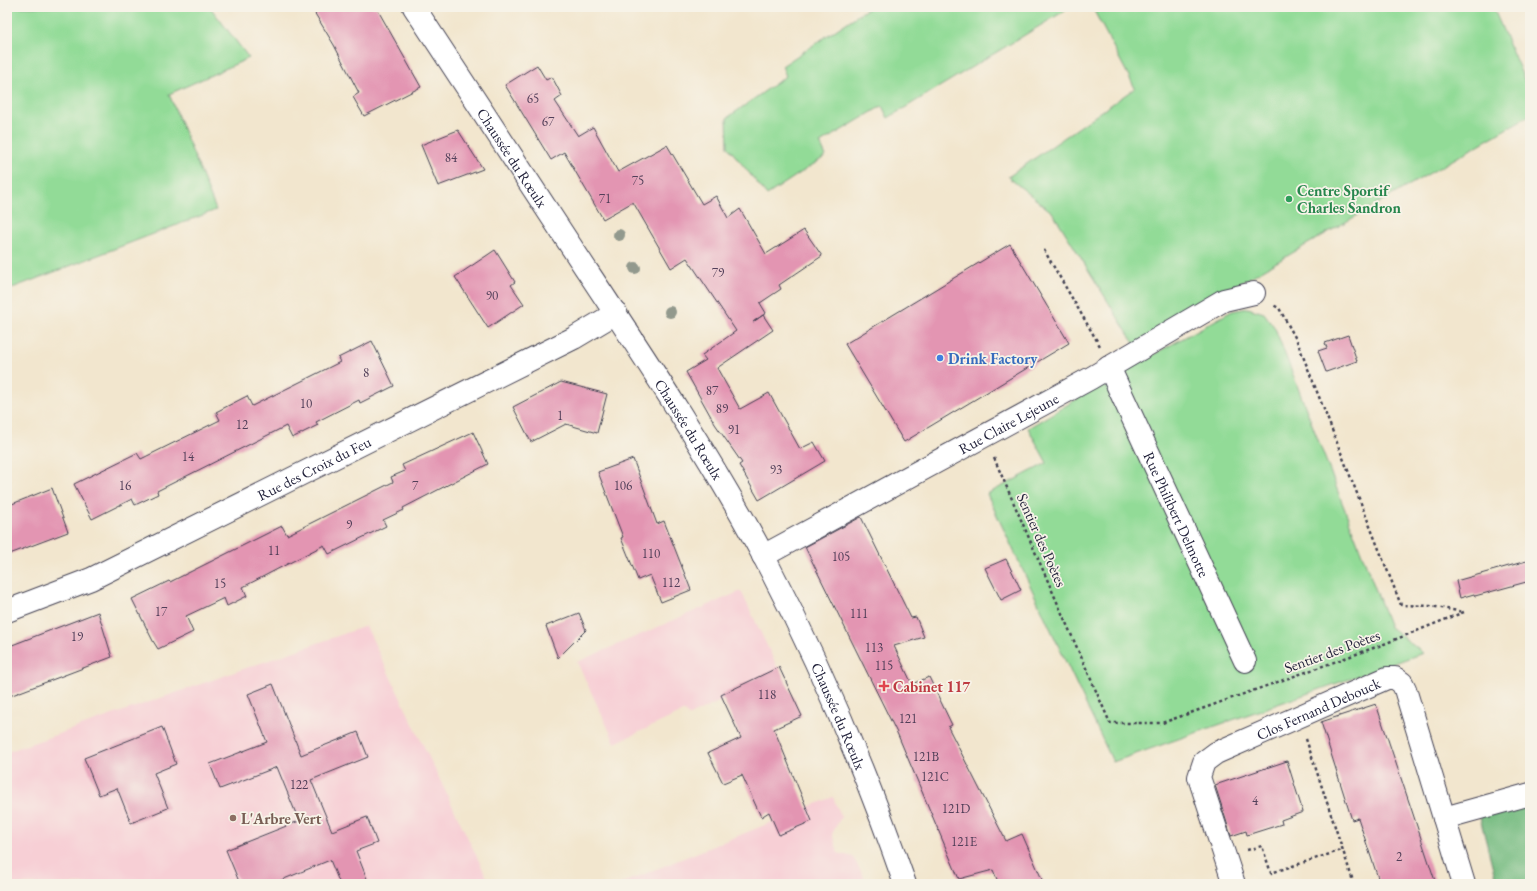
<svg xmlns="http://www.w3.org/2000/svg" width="1537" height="891" font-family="'EB Garamond',serif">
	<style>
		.built { fill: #f7cfd5 }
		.green { fill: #92db97; stroke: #5a7e69 }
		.forest { fill: #75bb80; stroke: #4c6e5e }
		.building { fill: #e395b2 }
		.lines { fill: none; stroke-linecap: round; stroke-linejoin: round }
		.minor-casing { stroke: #413f51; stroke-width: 24 }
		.major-casing { stroke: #413f51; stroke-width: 24 }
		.path { stroke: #413f51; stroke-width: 2.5; stroke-dasharray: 3 3; stroke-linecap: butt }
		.minor { stroke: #fff; stroke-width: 22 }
		.major { stroke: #fff; stroke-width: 22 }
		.tree { fill: #92998d }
		.leisure-dot { fill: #2e9e5b; stroke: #f7f3e8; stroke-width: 1.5 }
		.shop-dot { fill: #3f7fe0; stroke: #f7f3e8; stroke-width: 1.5 }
		.health-dot { fill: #e0444e; stroke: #f7f3e8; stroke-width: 1.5 }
		.education-dot { fill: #8d6e63; stroke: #f7f3e8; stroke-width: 1.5 }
		.labels { text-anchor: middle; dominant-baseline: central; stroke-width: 3.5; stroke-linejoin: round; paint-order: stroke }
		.number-label { font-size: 13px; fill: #523f59 }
		.street-label { font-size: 15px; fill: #22223b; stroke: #f7f3e8 }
		.leisure-label { font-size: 15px; font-weight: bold; fill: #27864d; stroke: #f7f3e8; text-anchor: start }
		.shop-label { font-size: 15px; font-weight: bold; fill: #366cbe; stroke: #f7f3e8; text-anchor: start }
		.health-label { font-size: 15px; font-weight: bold; fill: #be3a42; stroke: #f7f3e8; text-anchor: start }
		.education-label { font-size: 15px; font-weight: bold; fill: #785e54; stroke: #f7f3e8; text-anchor: start }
	</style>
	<rect width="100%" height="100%" fill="#f7f3e8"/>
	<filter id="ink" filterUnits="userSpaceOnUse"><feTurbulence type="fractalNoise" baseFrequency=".025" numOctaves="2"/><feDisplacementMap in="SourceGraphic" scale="8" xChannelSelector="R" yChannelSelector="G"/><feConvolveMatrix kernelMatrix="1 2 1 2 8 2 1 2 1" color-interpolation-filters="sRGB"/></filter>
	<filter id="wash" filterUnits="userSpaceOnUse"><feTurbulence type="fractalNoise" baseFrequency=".012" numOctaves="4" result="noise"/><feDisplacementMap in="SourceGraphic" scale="16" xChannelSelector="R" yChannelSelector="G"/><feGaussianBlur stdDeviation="0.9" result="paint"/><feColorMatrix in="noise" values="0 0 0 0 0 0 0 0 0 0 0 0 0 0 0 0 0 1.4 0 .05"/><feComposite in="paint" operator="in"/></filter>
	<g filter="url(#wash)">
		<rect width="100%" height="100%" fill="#f2e6ce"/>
		<path class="built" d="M741 591 780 673 689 716 685 711 615 743 577 662Z
			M366 626 490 884H7V752Z
			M833 797 841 817 832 834 838 853 853 857 867 883 620 884Z"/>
		<path class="green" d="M7 7H210L249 58 169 94 216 210 7 290Z
			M870 7H1071L888 118 882 106 820 143 826 156 767 195 728 147 727 118 786 76 782 66Z
			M1092 7H1493L1530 93V115L1239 284 1224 300 1138 350 1053 213 1008 177 1135 88Z
			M1248 308 1264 313 1275 328 1390 627 1423 653 1113 762 987 494 1047 463 1028 428 1131 367 1232 311Z"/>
		<path class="forest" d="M1530 785V884H1497L1478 810Z"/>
		<g id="blocks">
			<path class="building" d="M311 7H376L421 87 364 116 353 97 359 93 334 45Z
				M537 65 546 80 552 77 562 96 555 101 578 136 593 127 618 172 667 145 702 204 716 196 728 218 740 209 766 254 804 230 822 256 779 285 781 289 760 303 766 313 753 322 763 315 773 330 717 368 740 409 769 393 800 449 814 442 825 461 759 500 739 465 742 463 715 424 686 372 706 360 702 355 736 331 687 258 671 268 633 202 603 219 564 152 551 160 505 85Z
				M458 130 483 169 438 186 421 145Z
				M1010 244 1069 343 904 442 845 344Z
				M495 250 515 282 511 285 524 304 488 328 455 277Z
				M1348 335 1357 361 1326 372 1318 351 1327 348 1325 343Z
				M372 341 394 386 360 403 359 400 316 422 318 425 292 438 286 426 157 491 158 494 135 505 132 499 92 519 74 484 137 453 141 459 220 420 216 412 247 396 252 406 340 362 338 358Z
				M561 382 607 394 597 433 566 424 531 442 513 407Z
				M473 432 488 464 403 508 404 510 383 520 386 526 329 554 324 545 243 587 247 596 227 606 224 598 186 616 193 632 158 649 153 641 132 599 169 581 170 582 282 526 287 535 393 482 391 477 405 471 402 465Z
				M633 459 657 524 664 521 691 590 661 602 650 575 638 580 621 538 623 537 598 472Z
				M52 488 68 532 7 555V506Z
				M861 517 911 618 916 617 924 637 894 646 912 684 929 677 952 725 948 727 1006 841 1022 834 1044 884H999L993 870 959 879 898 735 805 547Z
				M1006 559 1021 590 1001 600 985 568Z
				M1530 560V581L1475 596 1474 594 1460 598 1456 581Z
				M98 612 112 657 7 697V647Z
				M579 613 586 630 558 658 546 626Z
				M779 667 802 716 774 729 812 821 779 835 769 812 761 817 742 775 723 783 708 753 741 738 721 695Z
				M273 684 301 755 358 732 368 757 311 780 332 831 367 817 377 843 356 851 369 884H340L330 860 272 884H240L226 850 299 821 277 767 220 789 210 764 267 742 248 694Z
				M1376 704 1412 811 1436 884H1380L1358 818 1352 820 1321 722Z
				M162 727 176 764 154 773 168 808 131 823 117 788 99 795 84 758Z
				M1287 761 1303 812 1281 820 1282 824 1247 835 1246 831 1231 836 1215 785Z"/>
		</g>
	</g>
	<g filter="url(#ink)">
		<use href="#blocks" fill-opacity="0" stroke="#413f51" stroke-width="1"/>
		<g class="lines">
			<defs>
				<g id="minor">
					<path id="s1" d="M1109 367 1245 661"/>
					<path id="s2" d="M763 556 1091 378 1224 300 1254 293"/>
					<path id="s3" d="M7 611 91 579 574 338 616 313"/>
					<path d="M1444 818 1530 794"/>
					<path id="s4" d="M1234 884 1199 777 1204 762 1216 753 1387 678H1395L1402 683 1405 689 1464 884"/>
				</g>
				<g id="major">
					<path id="s5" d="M414 7C471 93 527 180 584 266 647 361 711 457 765 559 820 664 866 772 905 884"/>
				</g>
			</defs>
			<use href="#minor" class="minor-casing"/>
			<use href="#major" class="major-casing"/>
			<path class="path" d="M1044 250 1100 346
				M994 458 1110 723H1162L1379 646 1464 612 1430 606 1401 605 1297 341 1279 308 1273 305
				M1306 739 1354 884
				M1247 850 1262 846 1271 873 1342 850"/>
			<use href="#minor" class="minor"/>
			<use href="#major" class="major"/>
		</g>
		<g class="tree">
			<circle cx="619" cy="235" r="6"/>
			<circle cx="635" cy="268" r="6"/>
			<circle cx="670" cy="312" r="6"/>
		</g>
	</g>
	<circle class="leisure-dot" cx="1289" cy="199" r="4"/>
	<circle class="shop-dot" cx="940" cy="358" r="4"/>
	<path class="health-dot" d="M882 680h4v4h4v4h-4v4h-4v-4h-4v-4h4z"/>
	<circle class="education-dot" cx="233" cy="818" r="4"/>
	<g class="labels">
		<g class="number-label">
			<text x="533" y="98">65</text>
			<text x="548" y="121">67</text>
			<text x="451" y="157">84</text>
			<text x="638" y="180">75</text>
			<text x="605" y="198">71</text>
			<text x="718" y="272">79</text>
			<text x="492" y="295">90</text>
			<text x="366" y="372">8</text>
			<text x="712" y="390">87</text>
			<text x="306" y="403">10</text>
			<text x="722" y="408">89</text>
			<text x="560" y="415">1</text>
			<text x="242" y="424">12</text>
			<text x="734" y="429">91</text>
			<text x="188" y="456">14</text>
			<text x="776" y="469">93</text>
			<text x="125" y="485">16</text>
			<text x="415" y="485">7</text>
			<text x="623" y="485">106</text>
			<text x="349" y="524">9</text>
			<text x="274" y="550">11</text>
			<text x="651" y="553">110</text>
			<text x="841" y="556">105</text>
			<text x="671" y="582">112</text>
			<text x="220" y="583">15</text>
			<text x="161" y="611">17</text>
			<text x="859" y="613">111</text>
			<text x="77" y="636">19</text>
			<text x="874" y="647">113</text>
			<text x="884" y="665">115</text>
			<text x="767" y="694">118</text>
			<text x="908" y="718">121</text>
			<text x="926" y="756">121B</text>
			<text x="935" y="776">121C</text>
			<text x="299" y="784">122</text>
			<text x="1255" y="800">4</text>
			<text x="956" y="808">121D</text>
			<text x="964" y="841">121E</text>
			<text x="1399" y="856">2</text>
		</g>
		<g class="street-label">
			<text stroke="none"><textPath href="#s5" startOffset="180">Chaussée du Rœulx</textPath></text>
			<text stroke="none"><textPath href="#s2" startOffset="279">Rue Claire Lejeune</textPath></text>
			<text stroke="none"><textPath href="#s5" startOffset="504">Chaussée du Rœulx</textPath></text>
			<text stroke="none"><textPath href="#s3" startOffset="339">Rue des Croix du Feu</textPath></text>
			<text stroke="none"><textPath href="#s1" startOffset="162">Rue Philibert Delmotte</textPath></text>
			<text transform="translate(1042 540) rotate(66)">Sentier des Poètes</text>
			<text transform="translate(1332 651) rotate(-20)">Sentier des Poètes</text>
			<text stroke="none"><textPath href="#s4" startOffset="255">Clos Fernand Debouck</textPath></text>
			<text stroke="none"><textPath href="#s5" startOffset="828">Chaussée du Rœulx</textPath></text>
		</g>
		<g class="leisure-label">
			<text x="1297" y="190">Centre Sportif<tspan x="1297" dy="17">Charles Sandron</tspan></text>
		</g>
		<g class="shop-label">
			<text x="948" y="358">Drink Factory</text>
		</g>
		<g class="health-label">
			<text x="893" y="686">Cabinet 117</text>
		</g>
		<g class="education-label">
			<text x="241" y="818">L'Arbre Vert</text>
		</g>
	</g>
	<rect width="1537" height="891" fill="none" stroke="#f7f3e8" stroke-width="24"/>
</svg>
